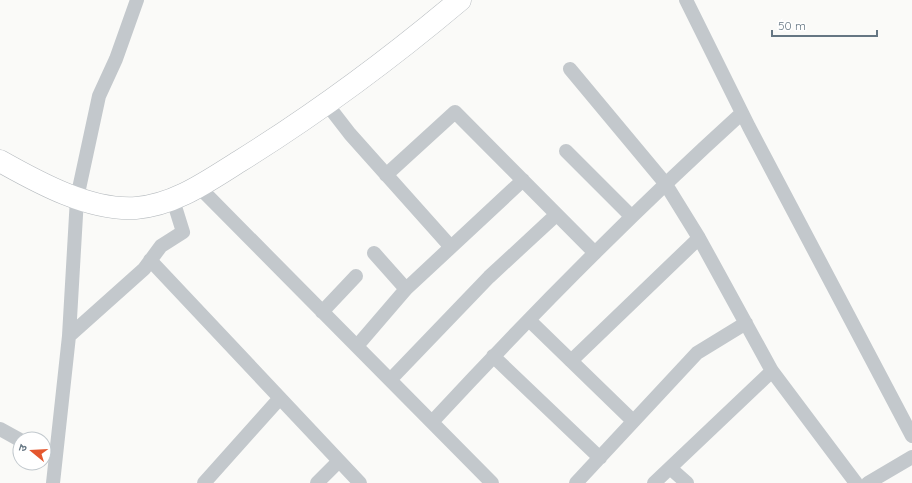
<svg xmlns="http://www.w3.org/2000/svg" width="912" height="483" font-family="Quicksand,'Noto Sans Devanagari',sans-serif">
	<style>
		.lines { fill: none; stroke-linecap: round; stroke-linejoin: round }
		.primary-casing { stroke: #b5babe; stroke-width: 23 }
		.street { stroke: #c3c8cc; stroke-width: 14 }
		.primary { stroke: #fff; stroke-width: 22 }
	</style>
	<rect width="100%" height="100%" fill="#fafaf8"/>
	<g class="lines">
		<defs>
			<path id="primary" d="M0 161C39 183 90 211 136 208 175 205 208 181 240 161 317 113 390 59 460 0"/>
		</defs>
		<use href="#primary" class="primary-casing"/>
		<path class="street" d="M686 0 749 127 912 436
			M570 69 665 183 699 238 772 371 856 483
			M326 103 350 134 450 246
			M566 151 631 216
			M386 175 455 112 595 253
			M199 187 492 483
			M374 253 406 289
			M150 260 360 483
			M322 312 356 276
			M529 320 633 421
			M69 336 144 269 161 246 183 232 173 200
			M357 346 406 289 523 180
			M493 356 600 458
			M571 361 699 238
			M390 380 489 277 556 215
			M432 422C531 315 634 211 742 113
			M0 429 20 440
			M670 468 687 483
			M53 483 69 336 77 198 99 96 116 59 137 0
			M204 483 280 398
			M317 483 339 461
			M576 483 697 353 746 323
			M654 483 772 371
			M868 483 912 457"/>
		<use href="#primary" class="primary"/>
	</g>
	<g transform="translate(32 451) rotate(288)"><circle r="19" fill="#ffffff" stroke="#c1c8cd"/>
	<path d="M0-3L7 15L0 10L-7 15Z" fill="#e4572e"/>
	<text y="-6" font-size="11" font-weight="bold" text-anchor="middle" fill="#657683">उ</text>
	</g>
	<path d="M772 30v6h105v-6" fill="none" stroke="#657683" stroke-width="2"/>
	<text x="778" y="30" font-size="12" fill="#657683" stroke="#ffffff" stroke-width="3" paint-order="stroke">50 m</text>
</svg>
